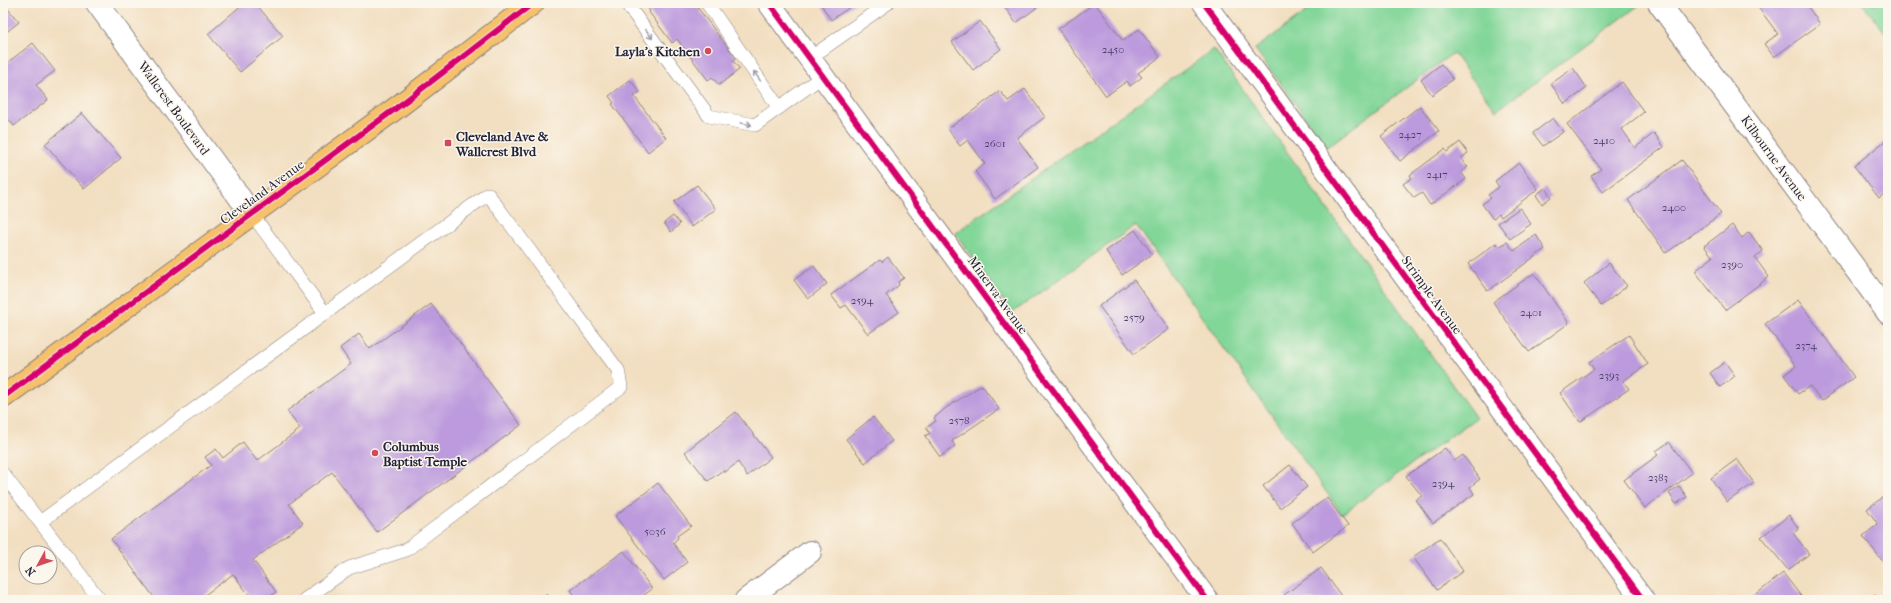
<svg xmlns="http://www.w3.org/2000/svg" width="1891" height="603" font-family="'IM FELL French Canon',serif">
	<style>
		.green { fill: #81d698; stroke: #527c6a }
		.building { fill: #bc9add }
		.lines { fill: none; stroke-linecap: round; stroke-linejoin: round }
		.service-casing { stroke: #8a807e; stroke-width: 14 }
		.minor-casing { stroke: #8a807e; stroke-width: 24 }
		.primary-casing { stroke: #8a807e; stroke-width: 24 }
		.service { stroke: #fff; stroke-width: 13 }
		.minor { stroke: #fff; stroke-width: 22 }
		.primary { stroke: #f5c16b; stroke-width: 22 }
		.cycleway-casing { stroke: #fbf7ec; stroke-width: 8 }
		.cycleway { stroke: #d6006c; stroke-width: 6 }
		.oneway { stroke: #9c9ca7 }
		.poi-dot { fill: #d1495b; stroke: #fbf7ec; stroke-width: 1.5 }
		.labels { text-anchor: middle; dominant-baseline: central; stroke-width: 3; stroke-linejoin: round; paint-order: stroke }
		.number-label { font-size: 11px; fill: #484064 }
		.poi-label { font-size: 13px; font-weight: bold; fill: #22223b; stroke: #fbf7ec; text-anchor: start }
		.street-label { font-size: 13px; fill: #22223b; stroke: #fbf7ec }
	</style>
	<rect width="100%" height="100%" fill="#fbf7ec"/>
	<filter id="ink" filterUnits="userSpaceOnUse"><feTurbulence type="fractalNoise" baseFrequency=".025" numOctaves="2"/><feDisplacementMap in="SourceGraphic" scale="8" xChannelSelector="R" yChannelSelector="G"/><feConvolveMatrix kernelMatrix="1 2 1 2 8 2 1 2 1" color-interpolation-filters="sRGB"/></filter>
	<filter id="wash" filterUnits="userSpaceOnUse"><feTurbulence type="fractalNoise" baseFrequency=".012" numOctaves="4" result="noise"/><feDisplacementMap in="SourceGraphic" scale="16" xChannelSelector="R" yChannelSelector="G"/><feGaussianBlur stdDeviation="0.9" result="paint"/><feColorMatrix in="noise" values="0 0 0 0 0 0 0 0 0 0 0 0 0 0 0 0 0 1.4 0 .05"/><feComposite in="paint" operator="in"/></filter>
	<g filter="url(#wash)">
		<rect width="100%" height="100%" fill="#f2dec0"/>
		<path class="green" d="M1318 3H1636L1638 6 1496 111 1453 53 1327 147 1255 49Z
			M1862 3H1888V36Z
			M1214 49 1476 418 1342 514 1136 225 1012 313 955 233Z"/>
		<g id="blocks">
			<path class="building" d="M3 3 19 22 3 35Z
				M244 3H255L283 36 240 72 208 34Z
				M652 3H694L736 58 733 61 740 69 719 85 712 77 708 80 677 39 672 43 649 12 650 11 647 7Z
				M820 3H856L831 20Z
				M1002 3H1043L1016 23Z
				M1095 3 1123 41 1139 29 1160 57 1138 73 1142 77 1130 86 1127 81 1106 96 1058 29Z
				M1755 3H1805L1820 24 1774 57 1764 44 1778 34Z
				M980 21 1001 49 973 70 952 42Z
				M33 43 55 71 36 85 48 100 14 126 3 112V66Z
				M1441 64 1453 79 1432 95 1421 80Z
				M1573 68 1587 88 1565 104 1551 84Z
				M630 80 640 92 634 96 666 138 648 152 612 104 614 103 609 96Z
				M1622 82 1644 112 1622 129 1635 148 1654 133 1664 147 1603 192 1591 176 1601 169 1567 124Z
				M1025 89 1045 117 1017 138 1038 167 995 199 975 171 985 164 968 140 960 146 948 129 1000 91 1008 101Z
				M1420 106 1439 131 1400 161 1381 136Z
				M82 113 121 158 84 189 45 144Z
				M1553 118 1563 132 1543 146 1533 133Z
				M1886 140 1888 142V198L1884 194 1879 198 1854 166Z
				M1460 142 1468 153 1461 158 1468 167 1461 172 1466 179 1430 205 1422 193 1414 198 1403 184 1412 178 1410 175 1445 149 1447 152Z
				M1682 160 1721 214 1666 253 1628 200Z
				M1519 163 1538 189 1501 217 1499 214 1493 219 1482 204 1491 198 1488 195 1499 187 1495 181Z
				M697 185 716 209 692 227 674 202Z
				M1545 188 1551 197 1542 204 1536 195Z
				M1520 208 1531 224 1510 239 1498 223Z
				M673 216 680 224 671 232 664 223Z
				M1732 225 1742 238 1749 232 1763 251 1755 258 1769 277 1725 310 1695 271 1713 257 1704 246Z
				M1135 230 1152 254 1122 275 1106 251Z
				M1536 235 1545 249 1488 291 1468 264 1496 243 1499 247 1507 242 1514 251Z
				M888 257 904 278 898 282 899 285 886 295 899 312 868 334 846 305 841 308 831 295 880 260 882 262Z
				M1609 263 1627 286 1601 306 1584 283Z
				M814 266 827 284 808 299 794 280Z
				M1534 273 1569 323 1529 352 1493 302Z
				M1134 280 1169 329 1134 354 1099 306Z
				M1798 300 1854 377 1822 401 1810 386 1798 394 1784 375 1796 366 1765 324Z
				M431 304 521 425 377 532 332 472 289 504 303 523 253 560 276 592 266 600H253L233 574 198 600H156L111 539 211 465 205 457 216 449 223 458 243 442 257 461 300 429 287 411 351 364 340 348 359 334 370 349Z
				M1629 335 1648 364 1623 381 1629 389 1580 422 1560 393 1594 369 1589 362Z
				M1725 362 1735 376 1720 387 1710 373Z
				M982 385 999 409 952 441 955 446 940 457 925 436 930 433 926 428 936 421 934 418 946 408Z
				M736 412 771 457 747 476 738 462 724 473 723 470 708 481 685 452Z
				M873 417 892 441 865 463 846 439Z
				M1669 442 1692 473 1645 508 1624 480 1658 455 1656 451Z
				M1445 448 1454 461 1463 455 1480 479 1470 487 1474 494 1433 523 1416 500 1422 496 1406 476Z
				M1737 459 1754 483 1727 502 1711 478Z
				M1290 465 1307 487 1280 508 1263 486Z
				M658 483 691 526 677 536 678 538 673 543 687 562 664 580 615 516Z
				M1679 486 1687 497 1676 504 1669 493Z
				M1888 493V568L1863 536 1878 524 1867 509Z
				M1327 498 1348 526 1313 552 1292 523Z
				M1789 515 1799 529 1793 533 1809 554 1788 570 1761 537Z
				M1440 538 1463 571 1437 590 1413 557Z
				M624 551 652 589 638 600H577L570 590Z
				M1321 568 1344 600H1287L1284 595Z
				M1783 573 1804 600H1749Z
				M546 594 550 600H538Z
				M1875 595 1879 600H1867Z"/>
		</g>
	</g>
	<g filter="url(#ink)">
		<use href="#blocks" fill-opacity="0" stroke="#8a807e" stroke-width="1"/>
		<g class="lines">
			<defs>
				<path id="service" d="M626 3 709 116 755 125 823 76
					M707 3 779 108
					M810 58 888 3
					M251 213 325 313
					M3 474 100 600
					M40 522 488 194 618 370 621 387 406 550 349 568 304 600"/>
				<path id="minor" d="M97 3 251 213
					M769 3 1207 600
					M1204 3 1643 600
					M1659 3 1888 313
					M746 600 810 552"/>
				<path id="primary" d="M3 397 403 103 533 3"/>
			</defs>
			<use href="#service" class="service-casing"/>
			<use href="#minor" class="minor-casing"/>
			<use href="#primary" class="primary-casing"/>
			<use href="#service" class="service"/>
			<use href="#minor" class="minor"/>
			<use href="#primary" class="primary"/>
			<defs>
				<path id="cycleway" d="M769 3 1207 600
					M1204 3 1643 600
					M3 397 403 103 533 3"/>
			</defs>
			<use href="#cycleway" class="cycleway-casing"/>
			<use href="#cycleway" class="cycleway"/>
		</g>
		<defs><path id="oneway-shaft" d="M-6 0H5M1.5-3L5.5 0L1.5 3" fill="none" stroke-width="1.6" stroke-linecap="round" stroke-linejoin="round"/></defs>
		<g class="oneway">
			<use href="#oneway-shaft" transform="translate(649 34) rotate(54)"/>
			<use href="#oneway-shaft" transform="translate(757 76) rotate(-125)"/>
			<use href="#oneway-shaft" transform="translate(746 124) rotate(12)"/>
		</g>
	</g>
	<g class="poi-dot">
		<circle cx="708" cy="51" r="4"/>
		<rect x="444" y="139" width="8" height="8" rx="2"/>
		<circle cx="375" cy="453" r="4"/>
	</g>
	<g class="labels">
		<g class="number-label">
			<text x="1113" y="49">2450</text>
			<text x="1410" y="134">2427</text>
			<text x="1604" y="140">2410</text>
			<text x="995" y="143">2601</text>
			<text x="1437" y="174">2417</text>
			<text x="1674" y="207">2400</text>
			<text x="1732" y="264">2390</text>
			<text x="862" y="300">2594</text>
			<text x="1531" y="312">2401</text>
			<text x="1134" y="317">2579</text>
			<text x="1806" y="345">2374</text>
			<text x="1609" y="375">2393</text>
			<text x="959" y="420">2578</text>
			<text x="1658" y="477">2383</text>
			<text x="1443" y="483">2394</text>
			<text x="655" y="531">5036</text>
		</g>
		<g class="poi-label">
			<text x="700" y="51" text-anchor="end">Layla's Kitchen</text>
			<text x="456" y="136">Cleveland Ave &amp;<tspan x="456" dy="15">Wallcrest Blvd</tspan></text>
			<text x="383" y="446">Columbus<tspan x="383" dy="15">Baptist Temple</tspan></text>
		</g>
		<g class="street-label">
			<text transform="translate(174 108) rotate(54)">Wallcrest Boulevard</text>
			<text transform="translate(1774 158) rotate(54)">Kilbourne Avenue</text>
			<text transform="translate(262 192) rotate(-36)">Cleveland Avenue</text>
			<text transform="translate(998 295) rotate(54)">Minerva Avenue</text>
			<text transform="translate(1432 295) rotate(54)">Strimple Avenue</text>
		</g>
	</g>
	<rect width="1891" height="603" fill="none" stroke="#fbf7ec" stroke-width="16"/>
	<g transform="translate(38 565) rotate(230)"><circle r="19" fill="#fbf7ec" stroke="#a4a2a5"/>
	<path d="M0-3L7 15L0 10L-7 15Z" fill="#d1495b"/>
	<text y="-6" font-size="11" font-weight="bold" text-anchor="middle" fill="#22223b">N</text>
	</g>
</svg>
